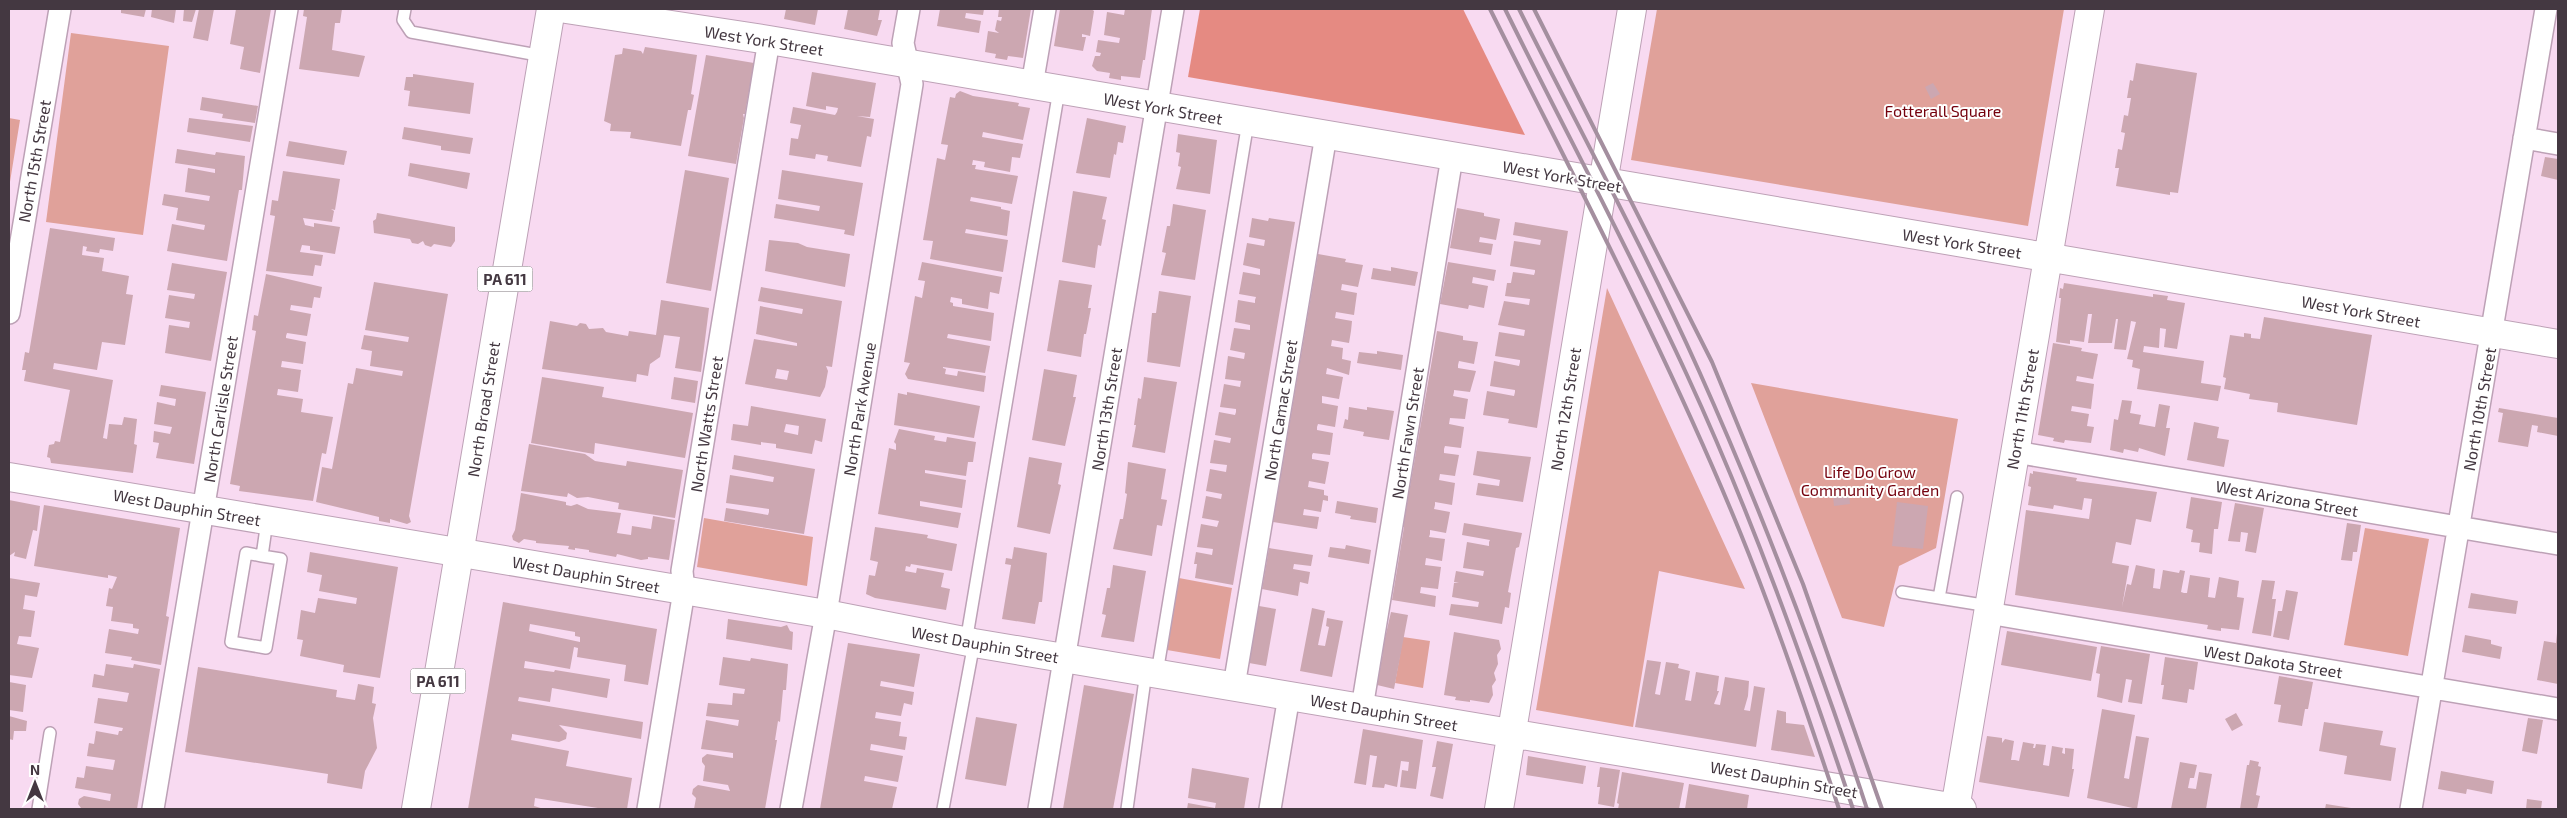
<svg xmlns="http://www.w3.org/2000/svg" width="2567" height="818" font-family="'Exo 2',sans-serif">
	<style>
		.green { fill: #e0a19a }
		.forest { fill: #e58a82 }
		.building { fill: #cca7b1; fill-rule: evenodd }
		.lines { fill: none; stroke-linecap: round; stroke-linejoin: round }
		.lane-casing { stroke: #bda1b6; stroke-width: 14 }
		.street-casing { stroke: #bda1b6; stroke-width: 24 }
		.secondary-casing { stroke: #bda1b6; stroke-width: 30 }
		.primary-casing { stroke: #bda1b6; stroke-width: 30 }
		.lane { stroke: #fff; stroke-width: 11 }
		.street { stroke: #fff; stroke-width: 21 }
		.secondary { stroke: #fff; stroke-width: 28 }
		.primary { stroke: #fff; stroke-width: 28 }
		.rail { stroke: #a48f9f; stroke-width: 4 }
		.labels { text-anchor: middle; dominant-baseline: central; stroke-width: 4; stroke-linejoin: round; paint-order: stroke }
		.shield { fill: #fff; stroke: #7c747a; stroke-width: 1 }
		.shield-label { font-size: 15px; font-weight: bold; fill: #443841 }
		.street-label { font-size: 16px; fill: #443841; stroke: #fff }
		.park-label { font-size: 16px; fill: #74010d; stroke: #fff }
	</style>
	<rect width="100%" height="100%" fill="#f8daf1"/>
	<path class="green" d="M1657 9H2064L2028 226 1631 160Z
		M71 33 169 46 143 235 46 222Z
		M9 118 20 120 9 188Z
		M1607 288 1745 589 1659 571 1633 727 1536 710Z
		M1751 383 1958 419 1936 548 1899 566 1884 627 1842 618Z
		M704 518 813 537 807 586 697 567Z
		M2365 528 2429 539 2408 656 2344 645Z
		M1179 578 1232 588 1220 659 1167 650Z
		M1403 637 1430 641 1423 688 1395 683Z"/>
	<path class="forest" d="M1200 9H1463L1525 135 1188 77Z"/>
	<path class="building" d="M121 9H146L144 17 121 13Z
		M152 9H176L174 23 151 17Z
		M184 9H196L192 22 183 21Z
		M199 9H214L208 41 193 38Z
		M236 9H271L260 73 240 69 244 47 230 44Z
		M304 9H342L340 23H335L332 50 365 56 359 77 299 69 307 17 303 16Z
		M786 9H818L815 25 784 19Z
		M848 9H880L878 20H882L877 36 844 29Z
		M940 9H984L983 15 966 13 965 18 981 21 979 33 937 26Z
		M999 9H1031L1023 58 1008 56 1007 60 995 58 996 54 985 52 988 31 999 33 995 30 997 20 1001 21 1002 17H998Z
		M1060 9H1091L1094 11 1090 36 1082 34V37H1086L1083 51 1054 46Z
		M1125 9H1152L1145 60H1143L1140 78 1121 76V80L1109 78 1110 73 1097 71 1092 66 1095 56H1100L1101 53 1096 52 1098 40 1119 43 1120 38 1104 35 1107 12 1124 15Z
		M645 47 697 55 691 94 694 95 691 110H688L681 146 630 138 631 132 610 131 611 124 604 121 615 55 622 54 623 48 641 51 643 54Z
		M706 55 754 63 745 114H743L744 118 736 164 688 156Z
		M2136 63 2197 73 2178 193 2170 192V195L2116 186 2119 168H2115L2118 149 2122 150 2125 133 2121 132 2124 115 2128 116 2131 98H2127L2130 80 2133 81Z
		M812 72 876 83 870 117 857 116 874 119 871 137 867 136 861 167 827 161 828 156 816 154 815 159 789 155 791 138 798 139 801 125 790 123 793 107 835 115 837 112 838 108 826 106V110L806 106Z
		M413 74 474 83 470 114 408 106 410 91 404 90 406 77H413Z
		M1933 83 1940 94 1931 99 1925 87Z
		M960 91 973 96 1019 103 1018 106 1030 108 1023 140 983 132 982 137 1023 144 1020 158 1012 157 1010 172 984 167 985 162 973 160 972 165H976L975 169 1018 176 1012 204 971 197 970 201 1001 207V209L1010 211 1007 236 966 229 965 233 1008 240 1003 272 930 259 933 241 923 240 937 158 945 160 948 145 941 144 950 97 955 98 956 94Z
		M202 97 258 106 255 123 222 118 223 114 200 110Z
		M189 118 253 126 250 142 187 132Z
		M1087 118 1126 126 1123 143 1118 142 1116 155 1114 154 1110 178 1076 173Z
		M404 127 473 138 470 154 441 150V146L402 139Z
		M1178 134 1217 140 1210 194 1176 189 1181 167 1178 166 1180 153 1176 152Z
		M289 141 347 151 344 165 286 156Z
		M177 149 215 155 216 152 245 156 242 190H239L227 261 167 251 172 224 204 230 205 225 176 220 178 208 162 205 164 194 209 201 210 196 185 192 188 168 215 173V169L175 163Z
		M2545 157 2558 159V180L2541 176Z
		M410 163 470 173 467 189 408 176Z
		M685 170 729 178 711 291 666 283Z
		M782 170 863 183 854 236 844 234 845 230 774 218 776 204 819 211 820 206 778 199Z
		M283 171 340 179 335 210 331 209 334 211 332 222 303 218 305 225 314 227V223L340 227 335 254 310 250V246L302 245 300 252 323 255 321 266 315 265 313 276 266 271 275 216 270 215 272 200 278 201Z
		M1073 191 1107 197 1102 219 1106 220 1101 246 1098 245 1095 268 1062 262Z
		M1173 204 1206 210 1195 280 1161 275 1166 253 1162 252 1167 226H1170Z
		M1457 208 1484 213V216L1500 219 1496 240 1480 237 1479 242 1493 244 1491 255 1450 248Z
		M377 213 455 227V241L451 247 434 244 431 247 425 245 423 241 418 244 412 243 410 239 374 233 373 221 376 219Z
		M1252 218 1268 221 1269 218 1295 222 1233 585 1195 578 1197 564H1194L1196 552 1212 555 1213 549 1197 547 1201 524 1217 527 1219 521 1202 518 1206 496 1221 499 1222 494 1206 491 1210 469 1226 472 1227 465 1210 463 1214 440 1230 443 1231 438 1215 435 1219 412 1235 415 1236 412V409L1220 407 1224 384 1240 387 1241 381 1225 379 1228 356 1244 359 1245 353 1230 350 1234 328 1250 330V325L1235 322 1238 300 1255 303V300L1256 297 1239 294 1243 272 1260 275V269L1243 265 1247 243 1264 246 1265 240 1249 237Z
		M1515 222 1568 231 1537 428 1508 423 1509 419 1483 415 1487 391 1514 396 1515 392V390L1490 386 1494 361 1519 366 1520 362V360L1495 356 1499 332 1524 336 1525 330 1498 325 1504 301 1529 305 1530 299 1505 296 1507 283H1511L1513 272 1534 275 1535 272V270L1510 266 1514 241 1540 245 1541 240 1513 235Z
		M50 228 115 238 113 251 100 249 99 253 86 251 87 247 83 246 82 255 104 258 102 271 129 276 126 294 133 295 125 345 102 342 97 370 54 363 53 369 113 380 103 438 107 439 109 424 122 425 124 417 137 419 134 444 137 445 133 473 51 463 50 458 47 457 49 445 54 444 55 441 60 442 70 390 24 381 26 370H22L25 352 29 353Z
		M769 240 798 243 807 247 850 254 845 287 765 271Z
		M1318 254 1346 259 1345 262 1363 265 1358 287 1342 284 1341 290 1357 293 1354 315 1336 312 1335 318 1352 321 1351 331 1349 343 1332 340 1331 346 1343 348 1342 359 1351 361 1349 375 1327 368 1326 374 1343 377 1339 399 1322 396V403L1338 406 1335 427 1318 424 1317 427V430L1333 433 1330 455 1313 453 1312 455V459L1329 462 1325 484 1309 481 1308 487 1324 490V495L1328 496V501L1323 500 1321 512 1304 509 1303 515 1319 517 1317 529 1273 522Z
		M922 262 1002 277 999 294 990 292 988 309 962 304V299L951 297 950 302 953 303V306L994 313 991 341 948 334 947 338 990 346 985 373 943 367V368L946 369 945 374 957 376 958 371 986 376 984 392 908 379 905 374 910 363 904 362 915 296 922 298 925 281 918 280Z
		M1448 262 1496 270 1494 281 1473 277 1472 283 1488 286 1484 308 1469 305 1468 309 1440 304Z
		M172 263 227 272 211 361 165 353 169 325 189 328 190 322 165 318 169 295 194 299 195 294 167 290Z
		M1391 267 1418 272 1415 286 1371 279 1373 268 1391 271Z
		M266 274 322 287 320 298 314 297 312 308 291 305 290 310 311 314 307 336 287 333 286 336V338L306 342 303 364 282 361 281 367 301 370 298 392 278 389 277 395 303 399 301 412 333 417 326 454 322 453 313 501 239 491 240 486 230 484 256 331 252 330 254 315 258 316Z
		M1059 280 1092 285 1088 308H1091L1086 334H1084L1081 357 1047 351Z
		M374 282 448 294 409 516 411 522 407 524 390 519V523L379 521V517L316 502 322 467 332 469 348 383 353 384 356 368 402 376 403 371 370 366 372 351 361 349 364 335 408 342 409 337 365 330Z
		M2064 283 2153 297V294L2168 296 2167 300 2185 303 2177 349 2164 347 2166 329 2160 328 2159 348 2144 346 2143 352 2204 361 2201 383 2221 386 2218 401 2137 389 2140 369 2132 367 2133 360 2127 359 2136 322 2131 321 2126 350 2114 349 2118 319H2116L2112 343H2088L2092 314H2088L2084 342 2070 340V344L2056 342 2061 298H2059L2060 288 2063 289Z
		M761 287 842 301 832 367 826 366 828 371 825 387 820 397 745 384 754 339 797 346V343L756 334 760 306 802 314 803 309 758 301ZM777 369 789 371 787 380 775 378Z
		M1159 291 1191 296 1180 367 1147 362 1152 313H1156Z
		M661 300 709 308 701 372 675 368 680 337 664 335 660 357 650 364 648 376 637 374 636 382 542 369 550 321 577 326 580 323 586 324 589 329 603 328 606 332 628 336 629 331 656 335Z
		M2264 317 2372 335 2357 425 2277 412 2278 403 2249 399 2250 394 2224 389 2226 378 2223 377 2230 335 2244 337V333L2251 334V338L2260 339Z
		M1437 331 1463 336V340L1478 342 1474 364 1459 361 1458 365V368L1476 371 1470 392 1454 390V392L1453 396 1468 399 1465 419 1450 418 1449 424 1464 427 1461 448 1445 446 1444 449V453L1459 455 1455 476 1440 474 1439 480 1455 483 1452 505 1435 502V505L1434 509 1450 512 1446 533 1430 530V534L1429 537 1445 539 1442 561 1426 558 1425 565 1441 567 1438 589 1421 587 1420 593 1436 596 1435 607 1392 600 1404 527H1401L1403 514 1405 515Z
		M2053 343 2082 348 2081 351 2098 354 2093 379 2077 376 2076 381 2094 384 2091 409 2072 406 2071 411 2089 414 2087 426 2094 427 2091 443 2065 440 2064 443 2053 441 2054 438 2038 435Z
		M1377 351 1403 355 1401 370 1357 363 1359 352 1377 354Z
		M1044 369 1077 375 1073 397H1076L1065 446 1032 440Z
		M542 377 604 387 602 397 693 413 685 458 595 443 594 454 531 443Z
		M674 377 698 381 695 403 671 399Z
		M1144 377 1177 382 1165 453 1132 447 1136 425H1134L1138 398 1141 399Z
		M161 385 206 392 194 464 156 458 159 443 153 442 154 431 170 434 172 427 154 424 157 402 175 406 176 399 159 396Z
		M907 392 980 406 974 438 894 425 898 393 907 395Z
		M2122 400 2132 401 2130 413 2141 415 2139 424 2155 427 2159 404 2170 406 2166 428H2170L2165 456 2139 448 2138 452 2124 449 2123 453 2110 450 2114 419 2118 420Z
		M751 406 826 419 822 442 815 440 812 454 776 448V444L761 442V445L731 440 733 424 748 426ZM786 424 799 426 798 435 784 432Z
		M1349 407 1367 410V407L1394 411 1389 440 1363 436 1364 432 1343 428 1345 419 1348 420Z
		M2499 408 2558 418V436L2537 432 2538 426 2532 425 2528 447 2498 442 2503 413 2498 412Z
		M2194 422 2219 427 2217 438 2229 440 2224 467 2187 460Z
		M899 429 935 436 934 440 946 442 947 437 976 442 973 462H968L966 476 925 470V473L966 480 962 508 920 501V506L961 513 958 528 878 514 889 448 896 450V444L894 442Z
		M529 444 585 454 595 461 626 466 627 461 683 470 675 518 618 509 619 503 588 497 577 498 568 493 567 497 521 491Z
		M1477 451 1531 457 1523 502 1476 495 1478 483 1499 486 1500 480 1473 475Z
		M734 455 815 469 804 534 724 521 726 508 768 515 769 512V509L726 503 730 475 773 482 774 477 732 469Z
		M1029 457 1062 463 1058 484 1061 485 1050 534 1017 527Z
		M1128 462 1166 469 1161 499 1167 500 1162 526 1157 525 1152 556 1113 549 1120 519H1123L1127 494 1125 493Z
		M2033 471 2077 478 2076 481 2157 492 2151 522 2136 519 2131 545 2116 542 2112 563 2129 566 2122 607 2127 584 2131 585 2136 565 2155 569 2153 588 2160 589 2163 570 2179 573 2180 570 2185 571 2181 592 2184 593H2187L2190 575 2210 578 2208 597 2215 598 2219 577 2239 581 2237 597 2244 598 2239 630 2221 628V631L2207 629 2208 625 2015 595 2026 510 2089 519 2092 499 2084 498 2082 510 2054 505 2053 509 2028 505 2031 487 2028 486 2030 473 2033 474Z
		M521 493 566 502V505L571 506 577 504 588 509 621 513 617 533 631 535 632 526 651 529 653 516 675 520 669 560 648 557V559L641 560 617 554 616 557 589 552V550L575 548V550L568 549 569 546 536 543V541L524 539 519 543 513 540 512 536 515 530Z
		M1849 494 1850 504 1834 506 1833 496Z
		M2191 497 2222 502 2218 529H2214L2212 554 2199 552 2200 543 2191 542 2193 530 2186 528Z
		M9 500 40 506 37 531 33 530 26 559 14 556 15 552 9 556Z
		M1337 501 1378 508 1376 523 1350 519 1351 516 1335 513Z
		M1897 502 1928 506 1923 549 1892 546Z
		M2235 503 2264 508 2256 553 2245 551 2248 533 2241 532 2240 542 2228 541Z
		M44 505 180 528 166 616 169 617 161 665 131 660 132 657 105 653 109 629 138 634 139 629 133 628V624L111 621 113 607 106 606 109 588 112 589 117 577 108 575V578L34 566Z
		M1464 523 1522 533 1519 547 1516 548 1508 592 1511 593 1509 608 1505 607 1502 624 1449 615 1451 604 1478 607 1479 602 1452 597 1454 583H1459L1454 582 1456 571 1483 576 1484 571 1463 568 1467 542 1489 546V542L1490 540 1462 535Z
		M2347 523 2361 525 2357 552H2353L2352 561 2341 560Z
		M875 527 928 535 927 538 957 544 952 571 911 564 910 567 906 566 905 571 916 573 917 568 944 573 941 587 950 589 946 610 875 598 866 594 869 575 875 576 878 562 870 560Z
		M1346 545 1371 550 1369 564 1328 557 1330 547 1345 549Z
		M1014 547 1047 553 1042 602H1039L1035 624 1002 619 1011 565 1005 564 1006 558 1012 559Z
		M1269 548 1313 555 1311 566 1294 564 1293 569 1310 572 1308 584 1300 582 1298 596 1262 589Z
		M310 552 398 567 380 678 343 672 344 665 300 656 303 640 297 639 301 610 315 613 318 598 356 604 357 598 319 591 322 575 307 572Z
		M1113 565 1146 571 1134 642 1101 637 1106 615 1102 614 1107 588H1110Z
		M9 578 40 583 37 597 25 595 24 603 23 609 35 611 31 637 19 636 17 644 39 648 32 678 9 675Z
		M2262 580 2275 581 2272 599H2276L2271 636 2252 633Z
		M2286 590 2298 592 2289 640 2273 637 2278 611H2282Z
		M2471 593 2518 601 2516 614 2468 608Z
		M503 602 657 629 648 685 624 681 626 665 577 657 578 648 574 647 570 669 525 661 524 668 554 672 555 670 610 679 607 698 552 688 550 702 519 697 518 701 643 722 641 739 559 725 567 733 566 739 559 742 512 734V736L511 740 569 751 566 766 632 778 627 809H604L535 798 534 806 544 809H468ZM530 624 575 632V636L580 637V642L529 631Z
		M1259 606 1276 609 1266 666 1249 663Z
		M1312 608 1325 611 1318 645 1325 646 1329 627 1326 626 1327 618 1343 621 1332 677 1300 671Z
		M1391 612 1408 615 1394 689 1377 685 1383 652 1381 648 1382 641 1385 638Z
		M728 619 781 627 787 625 790 631 793 632 792 650 726 639Z
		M2007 631 2097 647 2091 681 2001 665Z
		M1454 632 1499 640 1501 649 1497 655 1498 664 1494 673 1496 680 1492 686 1493 695 1489 703 1470 700V702L1455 700 1456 697 1444 695Z
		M2557 633 2558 684 2537 680 2544 641 2556 643Z
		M2465 635 2491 640V644L2502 647 2500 659 2462 652Z
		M848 643 920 654 914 687 881 681 880 686 914 692 912 705 904 703 901 716 876 712 875 718 901 722 899 736 907 737 905 750 871 744 870 750 903 756 898 782 865 776 864 781 897 787 892 809H820Z
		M2101 646 2150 654 2142 704 2128 702 2132 680 2126 679 2122 703 2097 697 2100 674 2096 673Z
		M723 657 750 661 751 658 788 664 786 690H783L780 722 778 721 775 740H777L765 809H694L696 798 692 794 693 789 698 785 730 791 728 785 703 781 705 766 702 762V758L707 754 733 758V753L701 749 706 720 738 726 739 720 706 716 708 703 732 705 733 693 744 694 745 689 719 685Z
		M2165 657 2198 662 2194 690 2189 689 2187 703 2162 699 2164 685H2161Z
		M1647 660 1661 662 1655 694 1660 695 1666 662 1679 664 1678 668 1690 671 1685 700 1691 701 1696 672 1719 676 1717 691H1719L1714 704 1720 705 1725 677 1749 681 1748 696 1744 710 1750 711 1754 686 1765 688 1756 747 1635 727Z
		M106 664 133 668 134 664 160 669 137 809H88L81 808 78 804 79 799 84 796 110 801 111 794 75 788 77 777 84 778 86 766 113 770 115 760 87 756 89 743 94 744 96 731 118 735 119 731H122L123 728 94 723 98 698 127 702 128 697 129 693 92 687 94 674 104 676Z
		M198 667 337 690 336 697 355 700 358 684 374 687 372 703 376 704 373 718 377 748 365 771 362 789 327 783 328 774 185 752Z
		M2279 676 2313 682 2308 709H2305L2302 726 2278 722 2281 705 2274 704Z
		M9 682 26 685 23 712 9 710Z
		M1084 685 1134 694 1113 809H1063Z
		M2102 709 2135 715 2124 778 2129 779 2136 736 2149 738 2137 809 2087 798Z
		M1777 710 1786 712V723L1804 725 1815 757 1771 750Z
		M2236 713 2243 725 2232 731 2225 719Z
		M9 716 27 721 26 731H14L13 740 9 739Z
		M976 717 1017 724 1006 786 965 779Z
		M2528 718 2543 720 2537 754 2522 751Z
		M2324 722 2383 731 2380 745 2396 748 2391 781 2344 774 2347 756 2319 751Z
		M1363 729 1423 740 1416 789 1400 787 1402 770 1408 771 1409 762 1401 761 1397 787 1385 784 1384 788 1372 787 1377 756H1375L1370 755 1366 785 1354 783Z
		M1987 736 2002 738V743L2005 739 2014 741 2011 760H2015L2019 761 2023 742 2034 744 2033 748H2035L2036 744 2046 745 2043 765 2049 766 2052 746 2063 748 2062 753 2065 754V748L2074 749 2072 769H2074L2069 797 1979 782Z
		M1437 741 1453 744 1443 799 1430 796 1436 767H1432Z
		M1528 756 1586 766 1583 784 1526 775Z
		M2250 760 2259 762 2258 766 2261 767 2256 795 2260 796 2257 809H2240L2247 765H2249Z
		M2180 762 2197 765 2194 778H2190L2188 788 2196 789 2199 772 2212 774 2206 809H2171Z
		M1600 767 1620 770 1614 807 1598 804 1600 787H1597Z
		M1192 768 1249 778 1244 809H1187L1188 803 1215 808 1216 803 1188 798Z
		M2441 771 2494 781 2492 794 2467 789 2466 794 2438 789Z
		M1622 772 1684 783 1679 809H1618L1619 804 1617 803Z
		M1689 784 1749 795 1747 809H1685Z
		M2527 799 2542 801 2541 809H2526Z
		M2326 804 2351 808 2350 809H2325Z"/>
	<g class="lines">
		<defs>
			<path id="lane" d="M405 9 403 20 411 32 543 56
				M262 556 246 553 231 642 266 648 281 559 262 556 267 521
				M1902 592 1989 606
				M1939 598 1957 497
				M966 642 1059 90
				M1157 673 1248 122
				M38 809 50 733
				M943 809 974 643
				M1127 809 1146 672"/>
			<path id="street" d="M1032 85 1045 9
				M2524 138 2558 144
				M9 313 60 9
				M2015 452 2558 544
				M1988 613 2558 709
				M1234 686 1326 135
				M1362 708 1452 157
				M153 809 287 9
				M648 809 684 591 682 571 769 40
				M791 809 826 614 912 84 903 43 909 9
				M1039 809 1173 9
				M1270 809 1289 696
				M2411 809 2546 9"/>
			<path id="secondary" d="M566 9 769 40 2558 344
				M9 477 826 614 974 643 1962 809
				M1499 809 1632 9
				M1955 809 2090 9"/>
			<path id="primary" d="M416 809 551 9"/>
		</defs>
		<use href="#lane" class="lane-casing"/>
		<use href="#street" class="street-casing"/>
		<use href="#secondary" class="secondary-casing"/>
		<use href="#primary" class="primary-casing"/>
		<use href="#lane" class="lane"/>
		<use href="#street" class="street"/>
		<use href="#secondary" class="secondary"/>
		<use href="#primary" class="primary"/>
		<path class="rail" d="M1490 9C1576 182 1667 353 1740 532 1777 623 1808 716 1839 809
			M1505 9C1565 131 1630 251 1687 375 1752 516 1804 662 1853 809
			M1519 9C1579 129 1644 248 1699 371 1763 514 1818 660 1867 809
			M1534 9 1712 362 1803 584 1882 809"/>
	</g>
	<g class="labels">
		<g class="shield">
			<rect x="477.5" y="266.5" width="55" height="25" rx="4"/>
			<rect x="410.5" y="668.5" width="55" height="25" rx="4"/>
		</g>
		<g class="shield-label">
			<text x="505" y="279">PA 611</text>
			<text x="438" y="681">PA 611</text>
		</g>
		<g class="street-label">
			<text transform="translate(764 40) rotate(9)">West York Street</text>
			<text transform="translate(1163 108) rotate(10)">West York Street</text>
			<text transform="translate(34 161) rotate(-80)">North 15th Street</text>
			<text transform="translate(1562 176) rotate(10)">West York Street</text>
			<text transform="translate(1962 243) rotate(9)">West York Street</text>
			<text transform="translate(2361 311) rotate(10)">West York Street</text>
			<text transform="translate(220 409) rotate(-81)">North Carlisle Street</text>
			<text transform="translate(483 409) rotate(-81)">North Broad Street</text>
			<text transform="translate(859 409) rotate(-81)">North Park Avenue</text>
			<text transform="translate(1106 409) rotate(-81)">North 13th Street</text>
			<text transform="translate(1565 409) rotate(-81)">North 12th Street</text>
			<text transform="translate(2022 409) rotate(-80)">North 11th Street</text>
			<text transform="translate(2479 409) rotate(-80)">North 10th Street</text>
			<text transform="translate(1280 410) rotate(-81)">North Camac Street</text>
			<text transform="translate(706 424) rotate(-81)">North Watts Street</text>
			<text transform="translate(1407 433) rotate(-81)">North Fawn Street</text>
			<text transform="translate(2287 498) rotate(10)">West Arizona Street</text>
			<text transform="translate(187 507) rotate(10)">West Dauphin Street</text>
			<text transform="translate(586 574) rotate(10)">West Dauphin Street</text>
			<text transform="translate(985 644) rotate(10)">West Dauphin Street</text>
			<text transform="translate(2273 661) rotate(9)">West Dakota Street</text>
			<text transform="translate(1384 712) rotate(10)">West Dauphin Street</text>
			<text transform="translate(1784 779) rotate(10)">West Dauphin Street</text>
		</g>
		<g class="park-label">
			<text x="1943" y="110">Fotterall Square</text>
			<text x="1870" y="471">Life Do Grow<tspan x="1870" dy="18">Community Garden</tspan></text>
		</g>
	</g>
	<rect width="2567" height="818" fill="none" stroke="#443841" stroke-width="20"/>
	<g transform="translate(35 783)" stroke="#ffffff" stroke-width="4" paint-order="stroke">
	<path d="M0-4L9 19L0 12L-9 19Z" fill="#443841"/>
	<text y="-8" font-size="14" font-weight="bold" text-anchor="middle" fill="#443841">N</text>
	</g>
</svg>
